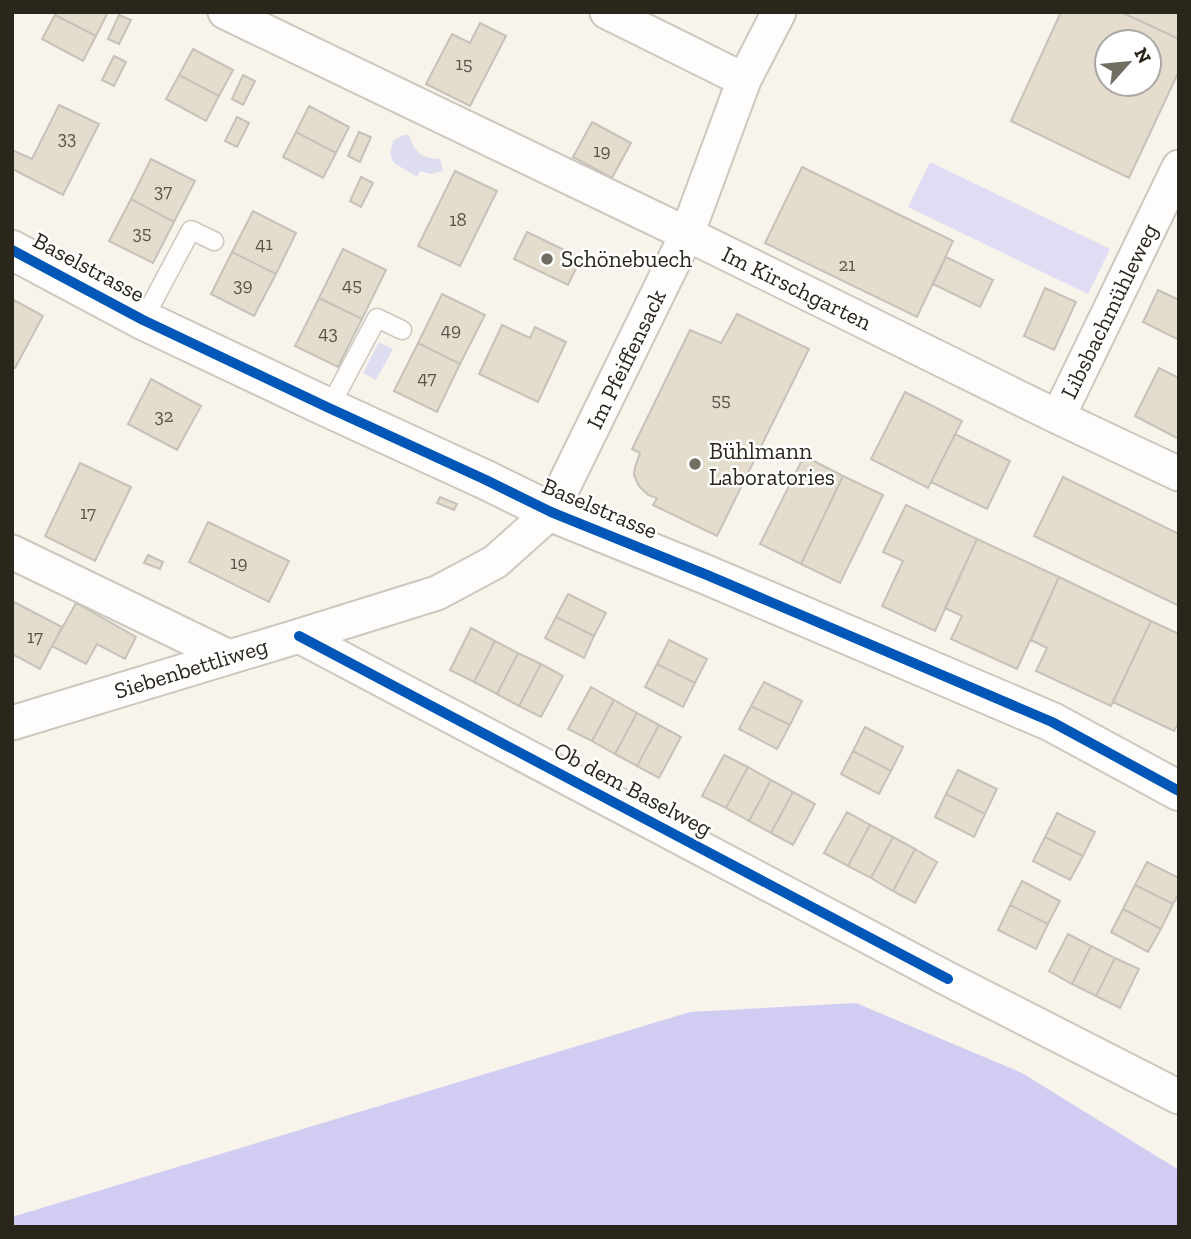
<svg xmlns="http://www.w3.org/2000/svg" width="1191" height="1239" font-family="'Zilla Slab',serif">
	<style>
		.green { fill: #dfdcf4 }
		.forest { fill: #d0ccf2 }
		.water { fill: #deddf0 }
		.building { fill: #e4dccc; stroke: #c6c2b9; stroke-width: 2; fill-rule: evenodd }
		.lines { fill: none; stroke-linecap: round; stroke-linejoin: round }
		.lane-casing { stroke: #cdc8bf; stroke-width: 21 }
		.street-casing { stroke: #cdc8bf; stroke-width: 37 }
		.secondary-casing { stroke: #cdc8bf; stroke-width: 42 }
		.lane { stroke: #fefdfc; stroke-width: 18 }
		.street { stroke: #fefdfc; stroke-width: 33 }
		.secondary { stroke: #fefdfc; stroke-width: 38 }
		.cycleway-casing { stroke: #fff; stroke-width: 15 }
		.cycleway { stroke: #0057b8; stroke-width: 10 }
		.poi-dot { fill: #736e64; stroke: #fff; stroke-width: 2.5 }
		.labels { text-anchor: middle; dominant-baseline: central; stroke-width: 5; stroke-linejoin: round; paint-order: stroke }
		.number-label { font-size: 19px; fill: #5a5449 }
		.poi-label { font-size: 23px; fill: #2b261c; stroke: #fff; text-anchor: start }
		.street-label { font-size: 23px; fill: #2b261c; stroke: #fff }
	</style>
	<rect width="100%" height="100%" fill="#f8f4eb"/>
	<path class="green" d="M930 162 1110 249 1088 294 908 207Z"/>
	<path class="forest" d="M856 1003 1022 1073 1179 1170V1227H12V1217L690 1012Z"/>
	<path class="water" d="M403 135H409C415 153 421 158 440 159L443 171 431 174 420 171 417 177 394 163 390 154 393 141Z
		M379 342 393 349 376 380 363 373Z"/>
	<path class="building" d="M57 12H108L96 36 55 15Z
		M1061 12H1121L1179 39V71L1129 178 1011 121ZM1107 42H1149V84H1107Z
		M1121 12H1179V39Z
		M55 15 96 36 83 61 42 39Z
		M119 15 131 20 119 44 108 39Z
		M480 23 506 36 470 106 426 84 452 34 470 43Z
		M193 49 233 70 219 96 179 75Z
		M114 56 126 62 114 86 102 80Z
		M179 75 219 96 206 121 166 99Z
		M243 75 255 81 243 105 232 99Z
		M59 105 99 124 63 195 12 169V150L32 159Z
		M309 106 349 127 336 153 296 132Z
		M237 117 249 123 237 147 225 141Z
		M592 122 631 143 612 178 573 157Z
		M296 132 336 153 323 178 283 157Z
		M359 132 371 137 360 162 348 156Z
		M151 159 195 181 174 222 131 199Z
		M802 167 953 241 917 317 765 243Z
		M455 171 497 191 460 266 418 246Z
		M361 177 373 183 361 207 350 201Z
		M131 199 174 222 153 263 109 241Z
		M253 211 296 233 276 274 232 252Z
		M527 232 581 258 568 285 514 259Z
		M343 249 386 270 362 319 319 298Z
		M232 252 276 274 254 316 211 294Z
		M946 257 993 280 980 307 933 284Z
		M1045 288 1076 302 1054 350 1024 336Z
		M1158 290 1179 300V340L1143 322Z
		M442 294 485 315 460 364 418 343Z
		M319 298 362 319 338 367 295 346Z
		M12 299 43 316 15 368 12 367Z
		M737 314 809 349 717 536 653 505 657 498 648 495 639 486 634 475 635 467 640 453 632 449 690 330 721 343Z
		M502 325 530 338 535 327 566 342 538 402 479 374Z
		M418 343 460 364 437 412 394 391Z
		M1159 368 1179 378V439L1135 416Z
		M151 379 201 406 177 450 128 424Z
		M905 392 962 421 928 488 871 459Z
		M955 434 1010 461 987 509 931 482Z
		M804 456 843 476 801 564 760 544Z
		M80 463 131 487 95 561 45 536Z
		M843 476 883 495 840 583 801 564Z
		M1063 477 1179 534V606L1034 536Z
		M440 497 457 504 454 510 437 503Z
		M906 505 977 539 935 631 882 606 903 561 883 552Z
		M208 522 289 561 269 602 189 562Z
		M977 539 1059 577 1017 669 951 639 962 616 945 608Z
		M148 555 163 562 160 569 144 563Z
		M1059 577 1151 621 1111 706 1036 671 1047 648 1031 640Z
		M568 594 606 613 594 636 556 617Z
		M12 601 62 627 40 669 12 654Z
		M76 603 136 637 125 659 97 644 86 664 52 646Z
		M556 617 594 636 584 658 545 638Z
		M1151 621 1179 634V722L1174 731 1113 702Z
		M471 628 495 641 474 682 450 670Z
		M669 640 707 659 695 683 657 664Z
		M495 641 518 653 497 694 474 682Z
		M518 653 541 664 519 706 497 694Z
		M541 664 563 676 541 717 519 706Z
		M657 664 695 683 683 707 645 687Z
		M764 682 802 701 790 725 751 706Z
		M591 687 614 700 592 741 568 729Z
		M614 700 637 713 615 754 592 741Z
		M751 706 790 725 777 749 739 729Z
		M637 713 659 725 637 766 615 754Z
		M659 725 681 737 659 778 637 766Z
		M865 727 903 747 891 771 853 751Z
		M853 751 891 771 879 794 841 774Z
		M724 755 748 767 726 808 702 796Z
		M748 767 771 780 749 821 726 808Z
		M958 770 997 789 985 814 946 794Z
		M771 780 793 792 771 833 749 821Z
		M793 792 815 804 793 845 771 833Z
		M946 794 985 814 974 837 935 817Z
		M847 812 870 825 848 866 824 853Z
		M1057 813 1095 832 1083 856 1045 837Z
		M870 825 893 837 871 878 848 866Z
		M893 837 915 849 893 891 871 878Z
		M1045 837 1083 856 1070 880 1033 861Z
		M915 849 937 862 915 903 893 891Z
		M1147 862 1179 878V893L1173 904 1135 885Z
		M1022 881 1060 901 1048 924 1010 905Z
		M1135 885 1173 904 1161 929 1123 909Z
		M1010 905 1048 924 1036 949 998 930Z
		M1123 909 1161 929 1148 952 1111 932Z
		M1068 934 1091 946 1072 984 1049 971Z
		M1091 946 1115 958 1096 996 1072 984Z
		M1115 958 1139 969 1120 1008 1096 996Z"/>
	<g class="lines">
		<defs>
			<path id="lane" d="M143 320 191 230 214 241
				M329 408 377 318 402 330"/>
			<path id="street" d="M225 12 687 234 1058 417 1179 474
				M607 12 744 80
				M1058 417 1179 167
				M12 552 229 657
				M299 636 948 979 1179 1097
				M12 723 299 636 437 593 495 562 551 512 687 234 744 80 779 12"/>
			<path id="secondary" d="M12 250 143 320 329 408 486 480 551 512 707 575 1052 722 1179 791"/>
		</defs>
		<use href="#lane" class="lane-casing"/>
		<use href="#street" class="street-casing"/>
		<use href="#secondary" class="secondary-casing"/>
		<use href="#lane" class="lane"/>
		<use href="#street" class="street"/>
		<use href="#secondary" class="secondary"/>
		<defs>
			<path id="cycleway" d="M12 250 143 320 329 408 486 480 551 512 707 575 1052 722 1179 791
				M299 636 948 979"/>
		</defs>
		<use href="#cycleway" class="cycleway-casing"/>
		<use href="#cycleway" class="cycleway"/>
	</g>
	<g class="poi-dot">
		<circle cx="547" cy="259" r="7"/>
		<circle cx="695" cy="464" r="7"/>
	</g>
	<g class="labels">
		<g class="number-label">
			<text x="464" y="63">15</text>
			<text x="67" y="137">33</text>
			<text x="602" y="150">19</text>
			<text x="163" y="190">37</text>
			<text x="458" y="219">18</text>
			<text x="142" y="232">35</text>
			<text x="264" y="243">41</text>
			<text x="847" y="264">21</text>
			<text x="243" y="284">39</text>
			<text x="352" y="284">45</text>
			<text x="451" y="329">49</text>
			<text x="328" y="332">43</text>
			<text x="427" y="377">47</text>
			<text x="721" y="399">55</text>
			<text x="164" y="415">32</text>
			<text x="88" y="512">17</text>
			<text x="239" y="562">19</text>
			<text x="35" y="636">17</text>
		</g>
		<g class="poi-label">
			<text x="561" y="259">Schönebuech</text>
			<text x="709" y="451">Bühlmann<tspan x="709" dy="26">Laboratories</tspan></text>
		</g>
		<g class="street-label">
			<text transform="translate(89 267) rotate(28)">Baselstrasse</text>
			<text transform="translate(797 288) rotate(26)">Im Kirschgarten</text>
			<text transform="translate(1109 311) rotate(-64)">Libsbachmühleweg</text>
			<text transform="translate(626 359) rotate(-64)">Im Pfeiffensack</text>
			<text transform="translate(600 508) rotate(23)">Baselstrasse</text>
			<text transform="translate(191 668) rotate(-17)">Siebenbettliweg</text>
			<text transform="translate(633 789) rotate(28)">Ob dem Baselweg</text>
		</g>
	</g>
	<rect width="1191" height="1239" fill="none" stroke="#2b261c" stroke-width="28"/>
	<g transform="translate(1128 63) rotate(63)"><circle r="33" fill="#ffffff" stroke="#aaa8a4" stroke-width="2"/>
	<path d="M0-5L12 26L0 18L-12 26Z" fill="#736e64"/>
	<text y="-10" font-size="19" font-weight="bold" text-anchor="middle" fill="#2b261c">N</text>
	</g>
</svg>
